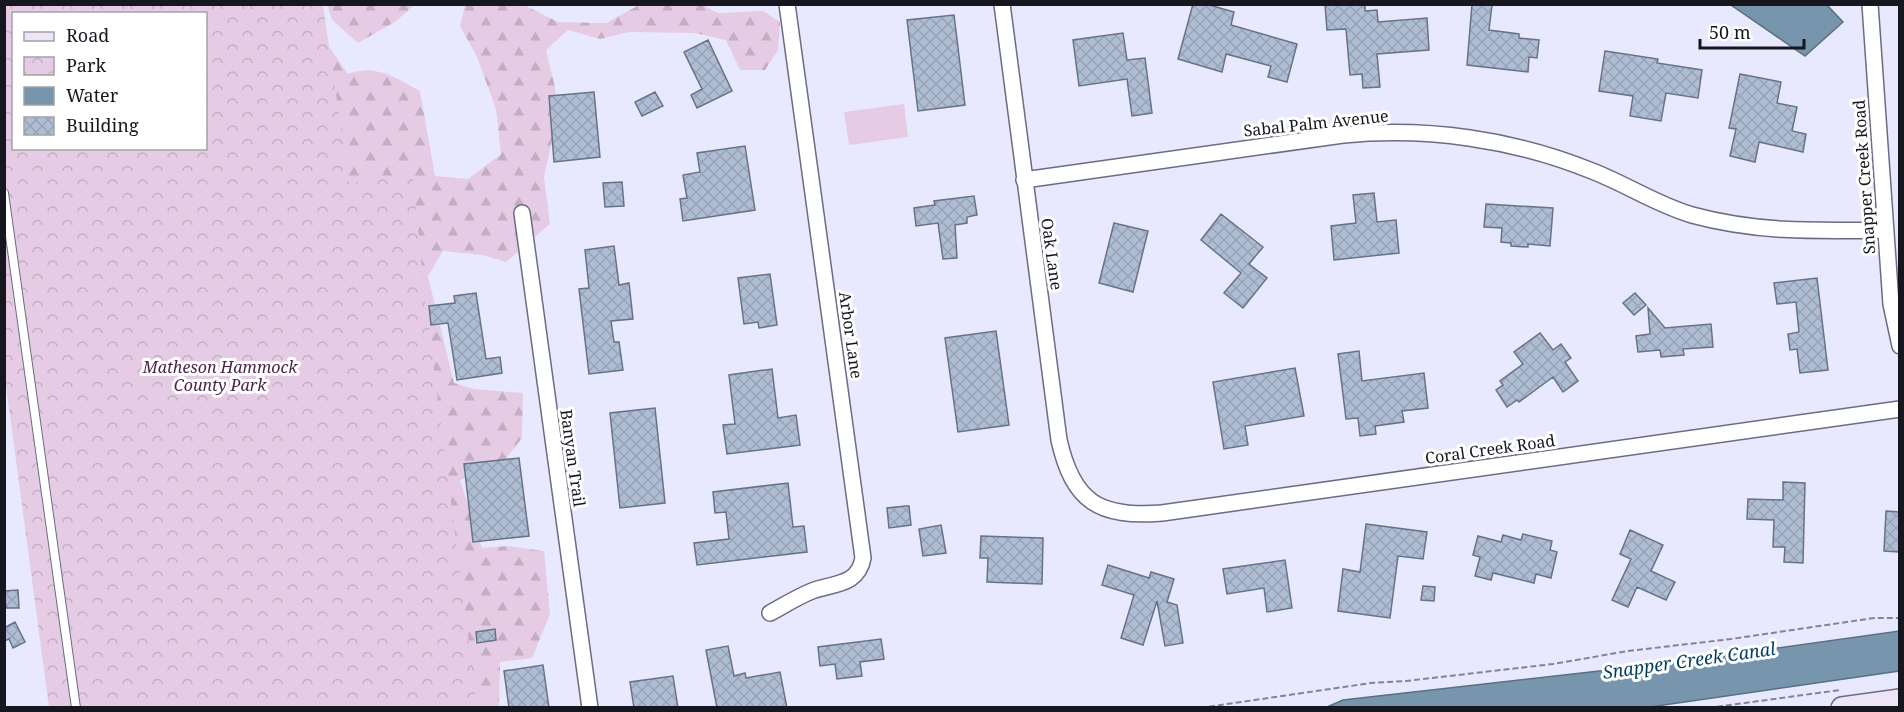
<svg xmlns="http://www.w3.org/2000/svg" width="1904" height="712" font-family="'Noto Serif',serif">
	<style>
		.forest { fill: url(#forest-firs) }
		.park { fill: url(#park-crowns); fill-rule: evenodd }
		.garden { fill: #e5cce4 }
		.water { fill: #7796ad; stroke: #5a7082; stroke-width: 1.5 }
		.building { fill: url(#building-cross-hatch); stroke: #667287; stroke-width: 1.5 }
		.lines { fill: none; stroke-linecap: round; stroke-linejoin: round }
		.service-casing { stroke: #6b6c83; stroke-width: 10 }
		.minor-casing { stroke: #6b6c83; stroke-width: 18 }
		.secondary-casing { stroke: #6b6c83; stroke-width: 24 }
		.path { stroke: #838493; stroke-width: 2; stroke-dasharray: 6 3; stroke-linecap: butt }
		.service { stroke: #fff; stroke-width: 8 }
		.minor { stroke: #fff; stroke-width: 15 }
		.secondary { stroke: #ede4f7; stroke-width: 21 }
		.labels { text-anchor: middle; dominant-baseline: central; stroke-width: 6; stroke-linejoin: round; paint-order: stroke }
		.street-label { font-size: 16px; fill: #16161f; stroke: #fff }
		.park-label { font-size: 16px; font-style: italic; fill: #492449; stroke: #fff }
		.water-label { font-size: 18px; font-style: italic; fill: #013e5f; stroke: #fff }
	</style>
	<defs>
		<pattern id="forest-firs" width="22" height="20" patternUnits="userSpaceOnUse" patternTransform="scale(1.5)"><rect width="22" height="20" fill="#e5cce4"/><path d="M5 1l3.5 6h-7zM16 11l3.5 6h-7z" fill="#c4aec3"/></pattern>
		<pattern id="park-crowns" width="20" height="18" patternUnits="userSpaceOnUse" patternTransform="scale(1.5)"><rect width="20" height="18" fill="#e5cce4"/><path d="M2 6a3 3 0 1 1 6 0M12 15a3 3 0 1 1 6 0" fill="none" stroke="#c4aec3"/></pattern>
		<pattern id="building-cross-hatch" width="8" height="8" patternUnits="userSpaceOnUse" patternTransform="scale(1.5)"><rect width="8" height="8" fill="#afbdd4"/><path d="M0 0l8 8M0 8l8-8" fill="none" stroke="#96a2b6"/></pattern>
	</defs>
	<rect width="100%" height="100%" fill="#e8e9ff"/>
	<path class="forest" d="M411 4 412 7 395 22 358 43 332 20 327 5Z
		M177 5 316 28 348 74C378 64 395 78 420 91L435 176 468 179 501 154 496 109 477 57 460 26 465 5H524L558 22 606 23 639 5H703L718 13 763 11 780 22 778 50 765 70H740L726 40 695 33 629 32 600 39 568 30 546 50 555 87 557 118 544 177 550 224 506 262 483 255 443 251 428 276 454 383 474 389 523 393 522 438 502 464 460 480 482 548 508 546 544 551 550 614 532 658 500 662 499 707H460L206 148V14Z"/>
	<path class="park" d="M4 5H323L349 183 413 176 424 290 477 707H49L4 371ZM14 14H206V148H14Z"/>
	<path class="garden" d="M904 104 908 137 849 145 844 112Z"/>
	<path class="water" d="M1731 5H1827L1843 22 1805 56Z
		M1899 631V671L1650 707H1327L1343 700 1670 663Z"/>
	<path class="building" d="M1193 4H1206L1234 12 1231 25 1297 44 1287 82 1268 77 1271 66 1226 54 1222 72 1178 59Z
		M1325 4H1365V11L1377 10 1378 22 1427 18 1429 50 1377 54 1380 87 1363 88 1362 74 1350 75 1346 29 1327 30Z
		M1472 4 1492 5 1489 30 1519 34V38L1539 40 1537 58 1529 57 1528 72 1467 65Z
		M954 15 965 105 918 111 907 20Z
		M1123 33 1127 60 1145 58 1152 113 1132 116 1127 79 1079 86 1073 40Z
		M708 40 732 91 697 108 691 95 702 89 684 52Z
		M1605 51 1658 59 1657 63 1702 70 1698 98 1666 93 1661 121 1630 116 1633 96 1599 91Z
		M1740 74 1781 82 1777 103 1797 107 1792 131 1806 134 1803 152 1759 142 1755 162 1730 156 1736 129 1729 128Z
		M594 92 600 157 554 162 549 96Z
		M655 92 663 106 642 116 635 102Z
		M745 146 755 210 683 221 680 199 687 198 683 175 700 172 697 153Z
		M622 182 624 206 605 207 603 183Z
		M1374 193 1377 222 1396 220 1399 253 1334 260 1331 226 1356 223 1353 195Z
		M974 196 977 215 967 217V223L955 225 957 258 943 259 938 223 916 226 914 208 935 205 934 201Z
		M1486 204 1553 208 1550 246 1528 244V247L1511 246V243L1501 242 1502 228 1484 227Z
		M1221 214 1263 247 1249 264 1267 278 1243 308 1224 293 1241 273 1201 240Z
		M1114 223 1148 231 1133 292 1099 283Z
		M614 246 619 285 629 283 633 319 611 321 614 342H619L623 370 589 374 579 289 589 288 585 250Z
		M770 274 777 325 759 328 758 322 744 324 738 278Z
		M1817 278 1828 370 1800 373 1797 349 1790 350 1788 334 1799 332 1796 302 1777 304 1774 283Z
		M476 293 486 359 500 357 502 373 457 380 448 323 431 325 429 306 455 303 454 296Z
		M1635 293 1646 305 1634 315 1623 303Z
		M1648 308 1665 328 1711 324 1713 347 1683 349 1684 355 1661 357 1660 350 1638 352 1636 336 1650 334Z
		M996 331 1009 425 958 432 945 338Z
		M1540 333 1553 350 1561 344 1571 358 1565 362 1578 381 1563 392 1553 377 1519 402 1517 400 1507 407 1496 390 1503 385 1500 381 1523 364 1514 352Z
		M1359 351 1362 381 1424 373 1428 408 1402 411 1404 422 1375 426 1376 434 1360 436 1358 418 1346 419 1338 354Z
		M1295 368 1304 416 1245 426 1248 445 1224 449 1213 382Z
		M772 369 778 418 796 415 800 445 727 454 723 425 735 424 729 375Z
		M655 408 665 503 620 508 610 413Z
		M519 458 529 536 473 542 464 464Z
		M1783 482 1805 483 1803 563 1784 562 1785 547H1773L1774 520 1747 519 1748 499 1783 500Z
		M788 483 793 527 804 526 807 552 697 565 694 543 729 539 726 512 715 513 713 492Z
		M906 506H909L911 525 889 528 887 508Z
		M1886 511 1899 512V552L1884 551Z
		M1366 524 1427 532 1423 559 1398 556 1390 618 1338 611 1343 569 1360 572Z
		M941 525 946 553 923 556 919 529Z
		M1630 530 1663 545 1651 571 1675 582 1666 600 1637 587 1628 607 1612 600 1631 559 1620 554Z
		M1523 534 1552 541 1550 550 1557 552 1551 578 1536 574 1534 583 1493 573 1491 580 1475 576 1480 557 1473 555 1478 536 1501 542 1503 535 1521 540Z
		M981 536 1043 538 1042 584 987 582 988 558H980Z
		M1285 560 1292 608 1267 612 1264 588 1227 594 1223 569Z
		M1108 565 1149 578 1151 572 1174 579 1167 602 1177 605 1183 643 1165 646 1157 601 1143 645 1121 638 1134 595 1102 585Z
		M1423 586 1435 587 1434 601 1421 600Z
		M18 590 19 608H6L4 591Z
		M15 622 25 642 13 648 9 639 4 641V628Z
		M495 629 496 640 477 643 476 632Z
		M881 639 884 659 860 662 862 676 837 679 835 664 820 666 818 647Z
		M728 646 734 676 745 673 746 678 780 672 787 708H717L706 650Z
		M543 665 549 708H509L504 671Z
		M673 676 678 708H634L630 682Z"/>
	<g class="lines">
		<defs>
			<path id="service" d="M4 193 76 708"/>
			<path id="minor" d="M1002 4 1059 440C1073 502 1099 518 1162 513L1900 409
				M1870 4 1891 304 1900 346
				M1024 180 1343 135C1427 127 1513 139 1592 171 1626 184 1657 205 1692 215 1758 233 1819 231 1886 230
				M522 213 590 708
				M770 613C783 606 797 597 812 591 833 583 858 586 863 558L787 4"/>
			<path id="secondary" d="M1842 708 1900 700"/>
		</defs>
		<use href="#service" class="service-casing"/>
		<use href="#minor" class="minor-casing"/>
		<use href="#secondary" class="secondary-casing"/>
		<path class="path" d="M1200 708 1371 683 1406 681 1553 664 1628 651 1731 639 1874 618H1900
			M1708 708 1840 690"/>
		<use href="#service" class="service"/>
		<use href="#minor" class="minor"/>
		<use href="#secondary" class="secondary"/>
	</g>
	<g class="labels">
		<g class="street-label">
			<text transform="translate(1316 123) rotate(-6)">Sabal Palm Avenue</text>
			<text transform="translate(1864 177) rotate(-94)">Snapper Creek Road</text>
			<text transform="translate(1052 254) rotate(82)">Oak Lane</text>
			<text transform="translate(851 335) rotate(82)">Arbor Lane</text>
			<text transform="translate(1490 449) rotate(-8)">Coral Creek Road</text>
			<text transform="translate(573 458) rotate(82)">Banyan Trail</text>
		</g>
		<g class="park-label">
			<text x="220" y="367">Matheson Hammock<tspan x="220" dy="18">County Park</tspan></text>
		</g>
		<g class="water-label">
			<text transform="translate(1689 660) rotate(-8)">Snapper Creek Canal</text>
		</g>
	</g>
	<rect width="1904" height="712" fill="none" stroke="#16161f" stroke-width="12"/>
	<rect x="12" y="12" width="195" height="138" fill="#ffffff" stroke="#a2a2a5" stroke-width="1.5"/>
	<rect x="24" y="32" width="30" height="9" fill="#ede4f7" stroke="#a2a2a5" stroke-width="1.5"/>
	<text x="66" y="42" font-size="18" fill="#16161f">Road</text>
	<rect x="24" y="57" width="30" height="18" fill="url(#park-crowns)" stroke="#a2a2a5" stroke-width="1.5"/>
	<text x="66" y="72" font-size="18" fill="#16161f">Park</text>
	<rect x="24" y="87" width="30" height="18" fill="#7796ad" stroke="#a2a2a5" stroke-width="1.5"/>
	<text x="66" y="102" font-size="18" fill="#16161f">Water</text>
	<rect x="24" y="117" width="30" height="18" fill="url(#building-cross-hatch)" stroke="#a2a2a5" stroke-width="1.5"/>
	<text x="66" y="132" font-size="18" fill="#16161f">Building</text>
	<path d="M1700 39v9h104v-9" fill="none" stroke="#16161f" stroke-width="3"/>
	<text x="1709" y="39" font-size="18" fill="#16161f" stroke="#ffffff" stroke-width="4.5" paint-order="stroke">50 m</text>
</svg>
